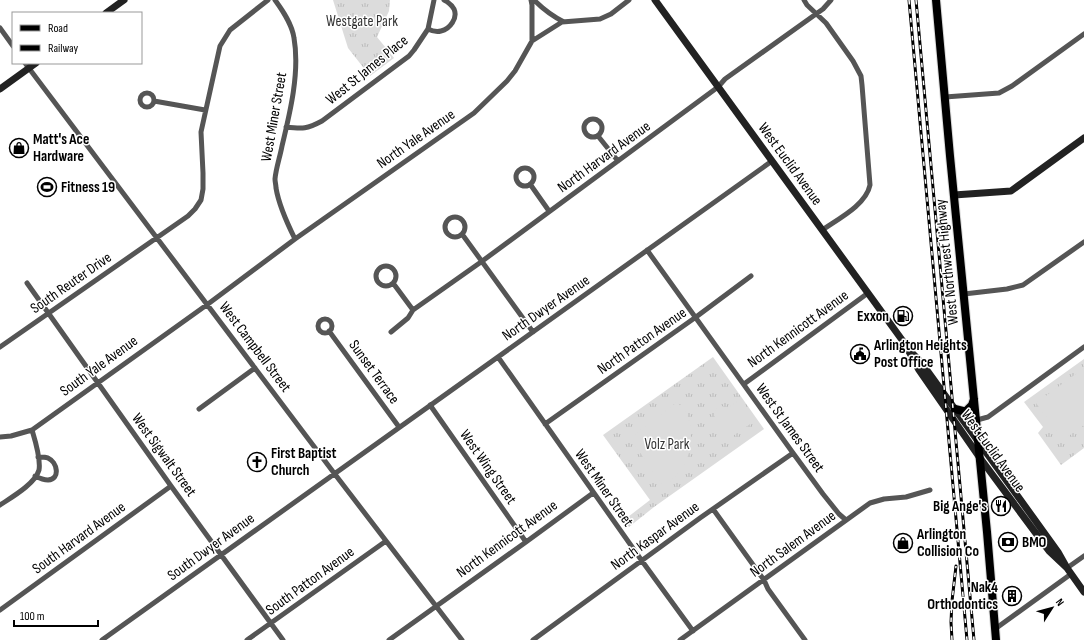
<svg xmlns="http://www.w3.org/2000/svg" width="1084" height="640" font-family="'Sofia Sans Condensed',sans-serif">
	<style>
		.grass { fill: url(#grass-tufts) }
		.garden { fill: #dcdcdc }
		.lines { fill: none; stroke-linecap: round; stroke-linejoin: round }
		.primary-casing { stroke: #dbdbdb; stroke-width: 10 }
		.street { stroke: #555; stroke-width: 5 }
		.secondary { stroke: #222; stroke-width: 7 }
		.primary { stroke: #000; stroke-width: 8 }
		.rail-casing { stroke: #000; stroke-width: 3 }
		.rail { stroke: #fff; stroke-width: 1.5; stroke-dasharray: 4.5; stroke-linecap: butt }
		.labels { text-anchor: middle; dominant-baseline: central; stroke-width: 3; stroke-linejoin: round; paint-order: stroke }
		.park-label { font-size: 15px; fill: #333; stroke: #fff }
		.street-label { font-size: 15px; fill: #000; stroke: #fff }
		.poi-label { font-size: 15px; font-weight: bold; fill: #000; stroke: #fff; text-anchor: start }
	</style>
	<defs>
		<pattern id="grass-tufts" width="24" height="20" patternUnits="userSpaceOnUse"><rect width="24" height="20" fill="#dcdcdc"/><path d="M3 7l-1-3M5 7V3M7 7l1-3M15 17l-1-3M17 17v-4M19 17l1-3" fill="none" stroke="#bbb"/></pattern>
	</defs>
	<rect width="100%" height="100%" fill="#fff"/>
	<path class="grass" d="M333 0H390L389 11 377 37 394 58 370 76 348 48Z
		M713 357 764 429 654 507 629 527 624 520 650 500 603 435Z
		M1084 359V448L1061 465 1038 433 1043 427 1024 402Z"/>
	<path class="garden" d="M1084 368V425L1063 440 1036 403Z
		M738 401 753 422 730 438 715 417 714 412 718 407 722 406 726 409Z
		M677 402 687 413 691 428V447L684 467 664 488 633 442 634 435Z"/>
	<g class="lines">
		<defs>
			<path id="primary" d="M936 0 950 156 987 532 996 640
				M955 409 963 411H966L972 405 974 399"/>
		</defs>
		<use href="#primary" class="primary-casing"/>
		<path class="street" d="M275 0C283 11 292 24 294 38 300 72 290 113 282 146 280 157 276 168 275 179 275 182 276 185 276 188 279 206 287 223 295 239
			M531 0 532 5V41
			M534 0C543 9 552 16 564 22
			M804 0 807 5 826 23 853 61 861 76 862 85 870 185C866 205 838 219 822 230
			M0 28 13 46
			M428 29C432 31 437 32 441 31 450 29 458 18 454 9 451 4 448 2 444 0
			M25 63 334 473 462 640
			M140 100a7 7 0 1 1 14 0a7 7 0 1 1-14 0Z
			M945 97 999 93 1012 86 1084 34
			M154 101 205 110
			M584 128a9 9 0 1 1 18 0a9 9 0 1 1-18 0Z
			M286 127C303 129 307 129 322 121L409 56 414 50 428 29 434 0
			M598 136 618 161
			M516 177a9 9 0 1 1 18 0a9 9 0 1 1-18 0Z
			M530 184 549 211
			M445 227a10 10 0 1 1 20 0a10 10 0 1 1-20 0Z
			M462 234 533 332
			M647 250 793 453 823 494 839 514 846 520
			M376 276a10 10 0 1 1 20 0a10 10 0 1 1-20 0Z
			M27 283 171 486 283 640
			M393 283 413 310
			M964 294 1007 289 1023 285 1084 242
			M318 326a7 7 0 1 1 14 0a7 7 0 1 1-14 0Z
			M329 331 399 427
			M391 332 408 318 413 310 481 262 718 87 725 79 823 9 831 0
			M0 347 188 216 195 209 201 200 203 189V173L201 132 220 46 230 30 268 0
			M498 357 642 561 693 631
			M744 384 868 293
			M430 405 526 542
			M199 409 255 368
			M977 420 988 417 1084 347
			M545 424 696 317 751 276
			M0 437 11 436 32 430 208 304 295 239 474 113 507 81 515 71 532 41 562 22 600 19 611 14 629 0
			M35 476C39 478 44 480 48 480 61 479 57 462 48 458 46 457 41 457 38 457
			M0 505C12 497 35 484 39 470 41 459 35 440 32 430
			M713 509 764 580 768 589 805 640
			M1067 568 1084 556
			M0 610 171 486
			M995 629 1071 574
			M102 640 772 161
			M247 640 386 541
			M389 640 526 542 593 493
			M533 640 700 518 793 453
			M680 640 870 503 884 499 906 497 930 490"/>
		<path class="secondary" d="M655 0 905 344 919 370 980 458 1049 551 1067 568
			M106 13 124 0
			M0 89 36 63
			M954 195 1011 191 1084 138
			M913 354 921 362 1058 552 1067 568 1084 592"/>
		<use href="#primary" class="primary"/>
		<defs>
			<path id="rail" d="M909 0 967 640
				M916 0 974 640
				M952 640 951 622 952 601 956 566"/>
		</defs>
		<use href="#rail" class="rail-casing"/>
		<use href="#rail" class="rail"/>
	</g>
	<defs>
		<symbol id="shop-ring" viewBox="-11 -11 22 22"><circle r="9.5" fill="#fff" stroke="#000" stroke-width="1.5"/><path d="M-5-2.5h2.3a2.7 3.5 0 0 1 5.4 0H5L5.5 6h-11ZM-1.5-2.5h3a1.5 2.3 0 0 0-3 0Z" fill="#000"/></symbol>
		<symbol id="stadium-ring" viewBox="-11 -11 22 22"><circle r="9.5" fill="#fff" stroke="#000" stroke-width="1.5"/><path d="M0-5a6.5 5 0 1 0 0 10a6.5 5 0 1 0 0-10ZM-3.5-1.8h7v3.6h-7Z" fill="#000"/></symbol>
		<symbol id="fuel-ring" viewBox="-11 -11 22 22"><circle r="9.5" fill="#fff" stroke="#000" stroke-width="1.5"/><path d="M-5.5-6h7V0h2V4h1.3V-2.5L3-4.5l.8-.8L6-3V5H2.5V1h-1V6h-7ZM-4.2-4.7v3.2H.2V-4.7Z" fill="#000"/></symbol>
		<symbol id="civic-ring" viewBox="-11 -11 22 22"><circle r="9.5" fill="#fff" stroke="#000" stroke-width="1.5"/><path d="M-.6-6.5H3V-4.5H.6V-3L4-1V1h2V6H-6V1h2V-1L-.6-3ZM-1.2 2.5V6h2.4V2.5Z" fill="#000"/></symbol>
		<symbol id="church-ring" viewBox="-11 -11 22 22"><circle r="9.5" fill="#fff" stroke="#000" stroke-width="1.5"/><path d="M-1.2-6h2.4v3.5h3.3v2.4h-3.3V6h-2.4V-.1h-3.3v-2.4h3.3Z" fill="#000"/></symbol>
		<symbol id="restaurant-ring" viewBox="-11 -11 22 22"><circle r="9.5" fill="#fff" stroke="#000" stroke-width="1.5"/><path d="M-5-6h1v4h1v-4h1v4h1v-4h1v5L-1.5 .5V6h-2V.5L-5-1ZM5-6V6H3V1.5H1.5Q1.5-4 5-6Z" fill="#000"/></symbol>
		<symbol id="bank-ring" viewBox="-11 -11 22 22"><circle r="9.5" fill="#fff" stroke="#000" stroke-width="1.5"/><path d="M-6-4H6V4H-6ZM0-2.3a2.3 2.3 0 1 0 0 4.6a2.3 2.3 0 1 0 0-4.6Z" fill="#000"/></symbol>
		<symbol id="building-ring" viewBox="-11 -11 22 22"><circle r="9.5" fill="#fff" stroke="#000" stroke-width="1.5"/><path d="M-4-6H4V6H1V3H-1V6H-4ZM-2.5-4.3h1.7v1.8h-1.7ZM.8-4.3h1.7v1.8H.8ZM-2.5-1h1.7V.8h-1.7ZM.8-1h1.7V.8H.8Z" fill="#000"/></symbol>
	</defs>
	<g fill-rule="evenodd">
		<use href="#shop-ring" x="8" y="137" width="22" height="22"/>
		<use href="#stadium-ring" x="36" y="176" width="22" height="22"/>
		<use href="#fuel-ring" x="892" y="305" width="22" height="22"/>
		<use href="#civic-ring" x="849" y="343" width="22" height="22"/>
		<use href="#church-ring" x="246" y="451" width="22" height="22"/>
		<use href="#restaurant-ring" x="990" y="495" width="22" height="22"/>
		<use href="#bank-ring" x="997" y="531" width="22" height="22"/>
		<use href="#shop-ring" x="892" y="532" width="22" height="22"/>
		<use href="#building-ring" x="1001" y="585" width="22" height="22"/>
	</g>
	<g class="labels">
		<g class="park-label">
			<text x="362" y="21">Westgate Park</text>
			<text x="667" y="444">Volz Park</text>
		</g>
		<g class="street-label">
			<text transform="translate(367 70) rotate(-39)">West St James Place</text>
			<text transform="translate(274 117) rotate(-80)">West Miner Street</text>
			<text transform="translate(416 139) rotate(-35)">North Yale Avenue</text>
			<text transform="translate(604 157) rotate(-36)">North Harvard Avenue</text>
			<text transform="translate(790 164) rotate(54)">West Euclid Avenue</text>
			<text transform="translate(947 262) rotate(-96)">West Northwest Highway</text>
			<text transform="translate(71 283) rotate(-35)">South Reuter Drive</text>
			<text transform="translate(546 308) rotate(-35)">North Dwyer Avenue</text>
			<text transform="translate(798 329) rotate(-36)">North Kennicott Avenue</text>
			<text transform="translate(642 341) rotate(-35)">North Patton Avenue</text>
			<text transform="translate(255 347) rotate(53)">West Campbell Street</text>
			<text transform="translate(99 366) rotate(-36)">South Yale Avenue</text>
			<text transform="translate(374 372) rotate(54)">Sunset Terrace</text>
			<text transform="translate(790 428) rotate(54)">West St James Street</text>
			<text transform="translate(993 451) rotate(54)">West Euclid Avenue</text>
			<text transform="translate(164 455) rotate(54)">West Sigwalt Street</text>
			<text transform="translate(488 467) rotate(55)">West Wing Street</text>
			<text transform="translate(604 488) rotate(55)">West Miner Street</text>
			<text transform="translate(655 536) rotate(-36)">North Kaspar Avenue</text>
			<text transform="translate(79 538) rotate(-36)">South Harvard Avenue</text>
			<text transform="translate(507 539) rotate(-36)">North Kennicott Avenue</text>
			<text transform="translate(793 544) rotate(-36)">North Salem Avenue</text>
			<text transform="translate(211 547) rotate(-36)">South Dwyer Avenue</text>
			<text transform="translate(310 581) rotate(-36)">South Patton Avenue</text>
		</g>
		<g class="poi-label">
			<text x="33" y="139">Matt's Ace<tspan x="33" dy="17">Hardware</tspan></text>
			<text x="61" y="187">Fitness 19</text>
			<text x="889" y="316" text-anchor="end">Exxon</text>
			<text x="874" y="345">Arlington Heights<tspan x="874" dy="17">Post Office</tspan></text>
			<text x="271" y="453">First Baptist<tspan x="271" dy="17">Church</tspan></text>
			<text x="987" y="506" text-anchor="end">Big Ange's</text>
			<text x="917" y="534">Arlington<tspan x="917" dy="17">Collision Co</tspan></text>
			<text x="1022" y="542">BMO</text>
			<text x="998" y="587" text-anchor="end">Nak4<tspan x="998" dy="17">Orthodontics</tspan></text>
		</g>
	</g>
	<rect x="12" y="12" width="130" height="52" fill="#ffffff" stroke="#999999"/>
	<rect x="20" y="25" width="20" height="6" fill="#000000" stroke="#999999"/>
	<text x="48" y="32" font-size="12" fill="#000000">Road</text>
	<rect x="20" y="45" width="20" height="6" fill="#000000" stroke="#999999"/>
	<text x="48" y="52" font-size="12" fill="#000000">Railway</text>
	<g transform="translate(1052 608) rotate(54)" stroke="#ffffff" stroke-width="3" paint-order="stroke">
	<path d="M0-3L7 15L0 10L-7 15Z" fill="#000000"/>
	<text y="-6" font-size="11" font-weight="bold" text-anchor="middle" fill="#000000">N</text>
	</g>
	<path d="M14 620v6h84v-6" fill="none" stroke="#000000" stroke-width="2"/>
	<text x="20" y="620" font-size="12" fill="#000000" stroke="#ffffff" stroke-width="3" paint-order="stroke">100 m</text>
</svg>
